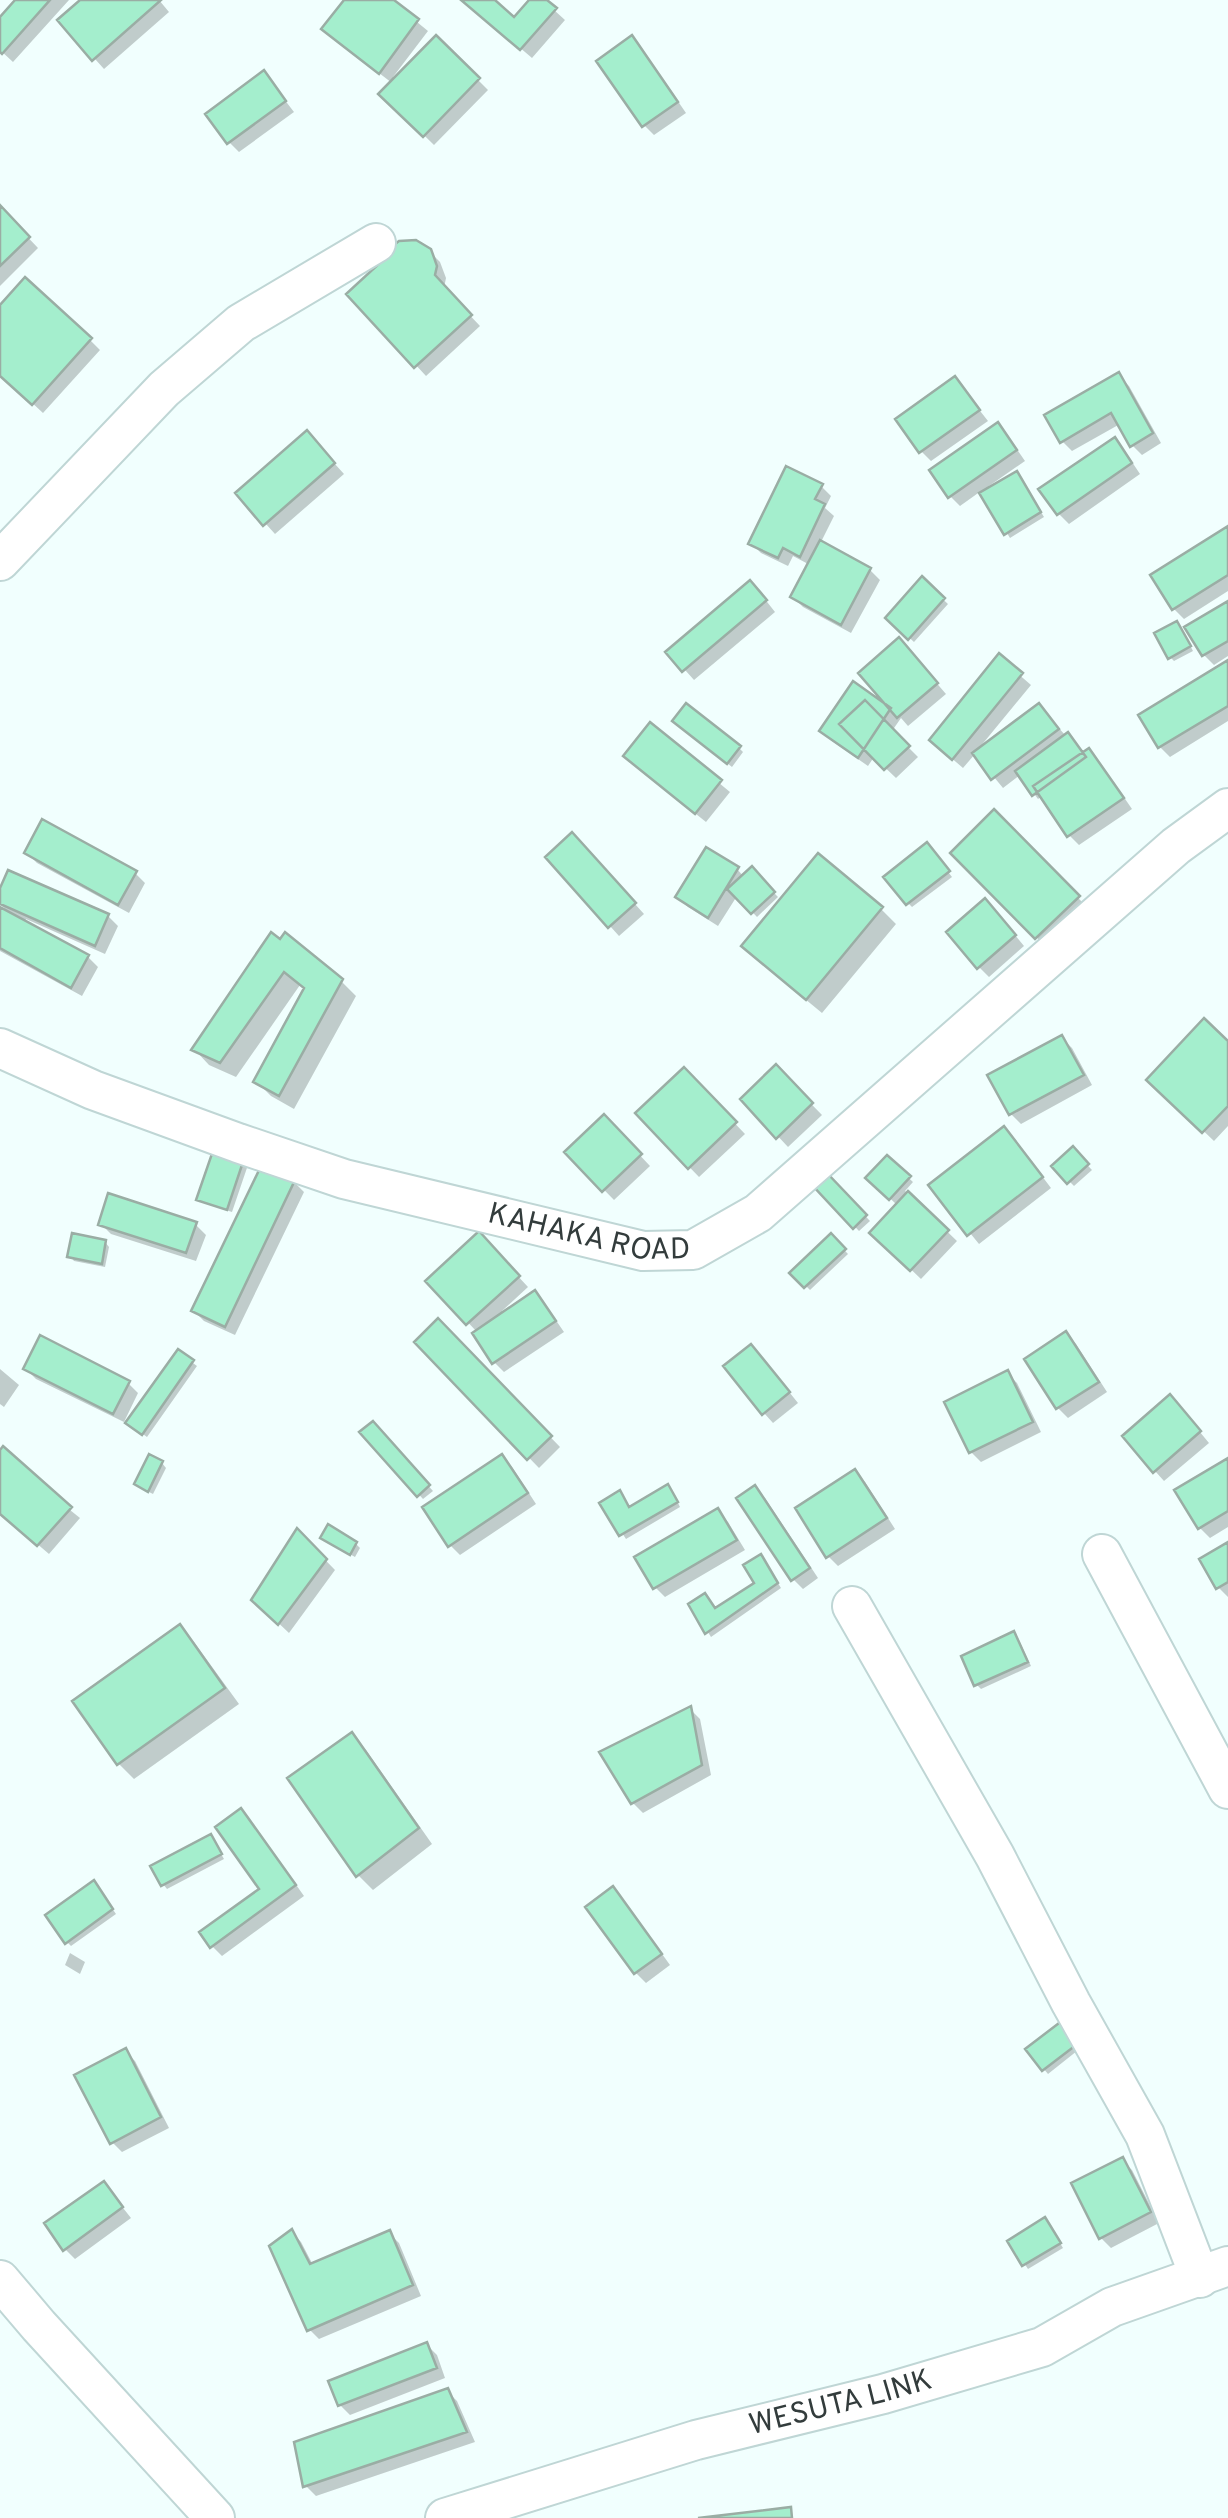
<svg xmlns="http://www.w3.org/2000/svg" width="1228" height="2518" font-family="Overpass,sans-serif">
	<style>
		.shadow { fill: #0003 }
		.building { fill: #a4eecd; stroke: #9aada4; stroke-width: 2.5 }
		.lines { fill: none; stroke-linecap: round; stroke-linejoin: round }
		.minor-casing { stroke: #bfd6d5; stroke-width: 42 }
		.minor { stroke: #fff; stroke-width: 38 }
		.labels { text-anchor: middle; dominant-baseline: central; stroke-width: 10; stroke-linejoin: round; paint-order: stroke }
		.street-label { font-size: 30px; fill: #333c3c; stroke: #fff }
	</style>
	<rect width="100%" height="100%" fill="#f1fffe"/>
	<path class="shadow" d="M18 0H69L13 62 0 50V21Z
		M84 0H159L169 12 104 69 60 20Z
		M347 0H390L428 31 393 77 396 80 436 38 488 90 434 145 382 94 392 83 335 39Z
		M464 0H491L515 21 532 0H543L565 20 532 58Z
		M632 39 642 49 686 113 654 135 644 125Z
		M264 73 294 112 239 152 229 142Z
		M0 208 38 248 0 286Z
		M429 251 440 262 446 278 444 288 480 326 426 376 350 294Z
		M0 309 90 340 100 350 43 413 0 373Z
		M1119 376 1129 386 1161 443 1142 455 1132 445 1120 424 1072 451 1062 441Z
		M955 379 988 421 931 461 921 451Z
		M997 425 1007 435 1025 461 989 486 991 490 1021 479 1044 517 1010 538 981 491 960 506 950 496Z
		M1114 440 1124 450 1140 474 1069 524 1059 514Z
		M316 443 344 474 275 534 239 494Z
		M821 486 831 496 825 508 834 516 820 544 870 570 880 580 851 633 803 607 793 597 810 565 793 556 788 566 761 553 751 543Z
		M1228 529V591L1184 619 1174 609Z
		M922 580 948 604 914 642 888 618Z
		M760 593 775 612 694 680 669 652Z
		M1228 603V656L1214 665 1204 655 1188 628Z
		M1181 628 1193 651 1174 661 1170 657Z
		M909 651 946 694 908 726 901 718 892 731 918 757 896 778 874 757 868 766 832 741 822 731 889 708Z
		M999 657 1031 685 980 747 1039 706 1083 755 1089 751 1099 761 1132 809 1079 845 1069 835 1042 796 1038 799 1020 775 1003 788 975 754 963 768 942 750Z
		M1228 663V721L1170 757 1160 747 1142 716Z
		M679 725 739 748 743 752 732 767Z
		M650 726 730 792 706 822 636 766Z
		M994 813 1088 908 1047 948 954 853Z
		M582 845 644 914 619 936 610 926Z
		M931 850 952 877 912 907 908 903Z
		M27 853 135 873 145 883 129 913 37 863Z
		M737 869 744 877 752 870 778 897 757 917 737 896 718 926 688 907 678 897Z
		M0 895 108 916 118 926 105 954 26 919 24 923 88 957 98 967 82 996 0 951V910L9 913 0 904Z
		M881 909 896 924 822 1013 759 961Z
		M995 911 1024 946 989 977 979 967Z
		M272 935 341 981 356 996 294 1109 271 1096 256 1081 306 990 300 985 236 1077 209 1065 195 1050Z
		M1062 1038 1072 1048 1092 1085 1021 1124 1011 1114Z
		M1228 1045V1126L1214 1141 1149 1079Z
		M776 1068 822 1115 788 1147 743 1099Z
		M684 1070 745 1134 699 1177 638 1114Z
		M604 1117 650 1166 614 1200 567 1152Z
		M1014 1139 1051 1188 979 1244 931 1185Z
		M217 1145 250 1159 232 1212 204 1203 199 1199Z
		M1073 1150 1092 1170 1074 1186 1054 1166Z
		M887 1158 913 1182 905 1191 957 1241 921 1279 873 1233 898 1206 869 1178Z
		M827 1176 870 1221 859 1231 816 1186Z
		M294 1182 304 1192 235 1335 204 1321 194 1311Z
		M101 1224 196 1225 206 1235 196 1261 111 1234Z
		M831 1236 848 1254 810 1290 793 1273Z
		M105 1242 109 1247 105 1267 74 1261 70 1256Z
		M489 1245 528 1287 502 1311 504 1313 534 1293 544 1303 564 1332 504 1372 494 1362 477 1332 429 1281Z
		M438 1321 560 1447 539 1468 417 1342Z
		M1066 1334 1076 1344 1107 1392 1068 1418 1058 1408 1027 1360Z
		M178 1352 197 1366 147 1437 133 1427Z
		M761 1357 798 1403 773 1423 764 1413Z
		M0 1369 19 1385 4 1407 0 1404Z
		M26 1369 128 1383 138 1393 124 1422 36 1379Z
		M1007 1373 1017 1383 1041 1432 981 1462 971 1452Z
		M1180 1408 1209 1443 1164 1481 1155 1471Z
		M373 1424 433 1491 423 1499 363 1433Z
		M0 1454 80 1518 49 1554 0 1512Z
		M502 1457 512 1467 536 1504 460 1555 450 1545Z
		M1228 1461V1527L1210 1538 1200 1528Z
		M162 1463 166 1468 153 1494 141 1488Z
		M855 1472 865 1482 895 1529 838 1566 828 1556Z
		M755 1488 765 1498 818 1578 803 1589 793 1579Z
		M672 1491 680 1507 626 1539 603 1504 624 1498 630 1509Z
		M718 1512 728 1522 745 1550 665 1597 655 1587Z
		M298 1532 335 1570 289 1633 254 1600Z
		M328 1542 356 1544 360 1548 355 1557Z
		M1228 1545V1597L1218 1587Z
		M765 1562 781 1588 711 1637 691 1605 715 1611 757 1584Z
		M179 1627 194 1642 239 1704 134 1779 119 1764 75 1702Z
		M1013 1634 1018 1638 1031 1666 981 1689 977 1685Z
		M690 1709 700 1719 711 1775 643 1813 633 1803 603 1753Z
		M351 1735 366 1750 432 1844 373 1890 358 1875Z
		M241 1811 251 1821 304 1896 222 1956 212 1946 263 1890Z
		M211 1837 224 1859 167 1889 163 1884Z
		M98 1888 116 1914 71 1946 67 1942Z
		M613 1890 623 1900 670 1965 646 1983 636 1973 589 1908Z
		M70 1953 85 1962 80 1974 65 1965Z
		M1063 2023 1082 2047 1048 2074 1028 2050Z
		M125 2051 135 2061 169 2128 122 2152 112 2142Z
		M1122 2160 1132 2170 1159 2223 1111 2248 1101 2238Z
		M104 2184 131 2218 75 2259 65 2249Z
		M1049 2225 1063 2248 1028 2269 1010 2242Z
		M292 2232 301 2242 313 2265 389 2233 399 2243 421 2296 319 2339 309 2329Z
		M427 2345 437 2355 445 2378 350 2415 340 2405Z
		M447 2391 457 2401 475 2442 316 2496 306 2486Z"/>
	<path class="building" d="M15 0H50L2 54 0 52V17Z
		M80 0H161L92 61 57 20Z
		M344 0H394L419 19 379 74 321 29Z
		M461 0H495L514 17 529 0H547L557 8 520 50Z
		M436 35 480 78 423 137 378 94Z
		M632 35 678 102 642 127 596 61Z
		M264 70 286 101 227 144 205 114Z
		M0 205 30 237 0 266Z
		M416 240 431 249 437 266 435 275 472 315 414 368 346 294 383 260 385 252 399 241Z
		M25 277 92 338 32 405 0 376V305Z
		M1119 372 1153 433 1130 447 1111 413 1060 443 1044 415Z
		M955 376 980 410 919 453 895 419Z
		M998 422 1017 450 948 498 929 470Z
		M307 430 335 463 263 526 235 493Z
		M1115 437 1132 463 1057 515 1038 489Z
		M786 466 823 484 815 499 825 504 800 557 783 548 778 558 748 544Z
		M1017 471 1041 512 1004 535 979 493Z
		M1228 526V575L1172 610 1150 575Z
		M820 540 871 568 841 625 790 597Z
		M922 576 945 598 908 640 885 618Z
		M750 580 767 600 682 672 665 652Z
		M1228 601V641L1202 656 1184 627Z
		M1177 621 1191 646 1168 659 1154 633Z
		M899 637 938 683 897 718 858 673Z
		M999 653 1023 673 952 760 929 740Z
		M1228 660V706L1158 748 1138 715Z
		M853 681 891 708 858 758 819 731Z
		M865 700 910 746 884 770 839 724Z
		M686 703 741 746 727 764 672 721Z
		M1039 703 1059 729 991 780 972 753Z
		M650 722 722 780 695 814 623 756Z
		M1068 732 1086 757 1032 796 1015 771Z
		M1089 748 1124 798 1067 837 1033 786Z
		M994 809 1080 896 1035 939 950 853Z
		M42 819 137 871 118 905 24 853Z
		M572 832 636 903 608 928 545 857Z
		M927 842 950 871 906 905 883 877Z
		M706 847 739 867 708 918 675 897Z
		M818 853 883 907 806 1000 741 946Z
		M752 866 775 892 751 914 727 889Z
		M8 870 109 914 95 946 0 904V888Z
		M985 898 1016 935 977 969 946 932Z
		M0 907 89 955 71 988 0 948Z
		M271 932 280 939 285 932 343 979 279 1096 253 1082 304 988 284 972 220 1063 191 1050Z
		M1204 1018 1228 1041V1106L1202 1133 1146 1080Z
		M1062 1035 1084 1075 1009 1115 987 1075Z
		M776 1064 813 1103 776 1139 740 1099Z
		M684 1067 737 1122 688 1169 635 1113Z
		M604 1114 642 1154 602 1192 564 1152Z
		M1004 1126 1043 1177 967 1236 928 1185Z
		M216 1142 246 1153 227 1210 196 1200Z
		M1073 1146 1089 1164 1067 1184 1051 1166Z
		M887 1155 911 1176 889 1200 865 1178Z
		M262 1164 295 1180 225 1327 191 1311Z
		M827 1173 867 1215 853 1229 813 1186Z
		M908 1191 949 1230 910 1271 869 1233Z
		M108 1193 197 1222 186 1253 98 1225Z
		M479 1231 520 1276 466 1325 425 1281Z
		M72 1233 106 1240 102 1264 67 1257Z
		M831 1233 846 1249 804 1288 789 1273Z
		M535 1290 556 1321 492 1364 472 1333Z
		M438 1318 552 1436 527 1460 414 1342Z
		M1066 1331 1099 1382 1056 1409 1024 1359Z
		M40 1335 130 1381 113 1414 23 1369Z
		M751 1344 790 1392 762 1415 723 1366Z
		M178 1349 194 1360 142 1435 125 1423Z
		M1008 1370 1033 1422 969 1453 944 1402Z
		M1170 1394 1201 1431 1153 1473 1122 1436Z
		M373 1421 430 1485 417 1497 359 1432Z
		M3 1446 72 1507 37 1546 0 1514V1450Z
		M149 1454 163 1461 148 1492 134 1484Z
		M502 1454 528 1493 448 1547 422 1507Z
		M1228 1458V1511L1198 1529 1174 1490Z
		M855 1469 887 1518 826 1558 795 1508Z
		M668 1484 678 1502 619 1536 599 1503 620 1490 629 1507Z
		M755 1485 810 1568 791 1581 736 1498Z
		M718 1508 737 1540 653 1589 634 1557Z
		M328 1524 357 1542 350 1555 320 1538Z
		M297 1528 327 1559 278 1625 251 1600Z
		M1228 1542V1582L1216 1589 1199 1559Z
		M761 1554 778 1583 705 1634 688 1604 705 1593 715 1608 754 1583 743 1565Z
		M180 1624 225 1688 117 1765 72 1701Z
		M1014 1631 1028 1662 974 1686 961 1656Z
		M691 1706 702 1765 631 1804 599 1752Z
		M352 1732 419 1828 356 1877 287 1778Z
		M241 1808 296 1885 210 1948 199 1932 259 1889 215 1827Z
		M211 1834 222 1854 161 1886 150 1866Z
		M94 1880 113 1909 65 1944 45 1915Z
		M613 1886 662 1954 634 1974 585 1907Z
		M1063 2020 1080 2042 1042 2071 1025 2049Z
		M126 2048 161 2117 110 2144 74 2075Z
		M1123 2157 1151 2212 1099 2239 1071 2183Z
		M104 2181 123 2207 63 2251 44 2223Z
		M1045 2217 1061 2243 1022 2266 1007 2241Z
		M292 2229 310 2264 390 2230 413 2285 307 2331 269 2246Z
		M427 2342 437 2368 338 2406 328 2381Z
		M448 2388 467 2432 303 2487 294 2442Z
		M791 2507 792 2518H698Z"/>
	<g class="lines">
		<defs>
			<g id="minor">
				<path d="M0 561 164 389 241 323 376 243"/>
				<path id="s1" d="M0 1048 93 1090 238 1143 344 1179 643 1251 693 1250 758 1213 1176 846 1228 808"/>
				<path d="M1102 1554 1228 1789"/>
				<path d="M852 1606 995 1856 1071 2003 1145 2135 1200 2278"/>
				<path d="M0 2280 39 2326 215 2518"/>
				<path id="s2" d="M445 2518 696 2440 883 2394 1042 2347 1112 2307 1228 2266"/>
			</g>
		</defs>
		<use href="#minor" class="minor-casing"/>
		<use href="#minor" class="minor"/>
	</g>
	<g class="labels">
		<g class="street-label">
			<text stroke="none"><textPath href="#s1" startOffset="620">KAHAKA ROAD</textPath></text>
			<text stroke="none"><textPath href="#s2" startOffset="412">WESUTA LINK</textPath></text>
		</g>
	</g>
</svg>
